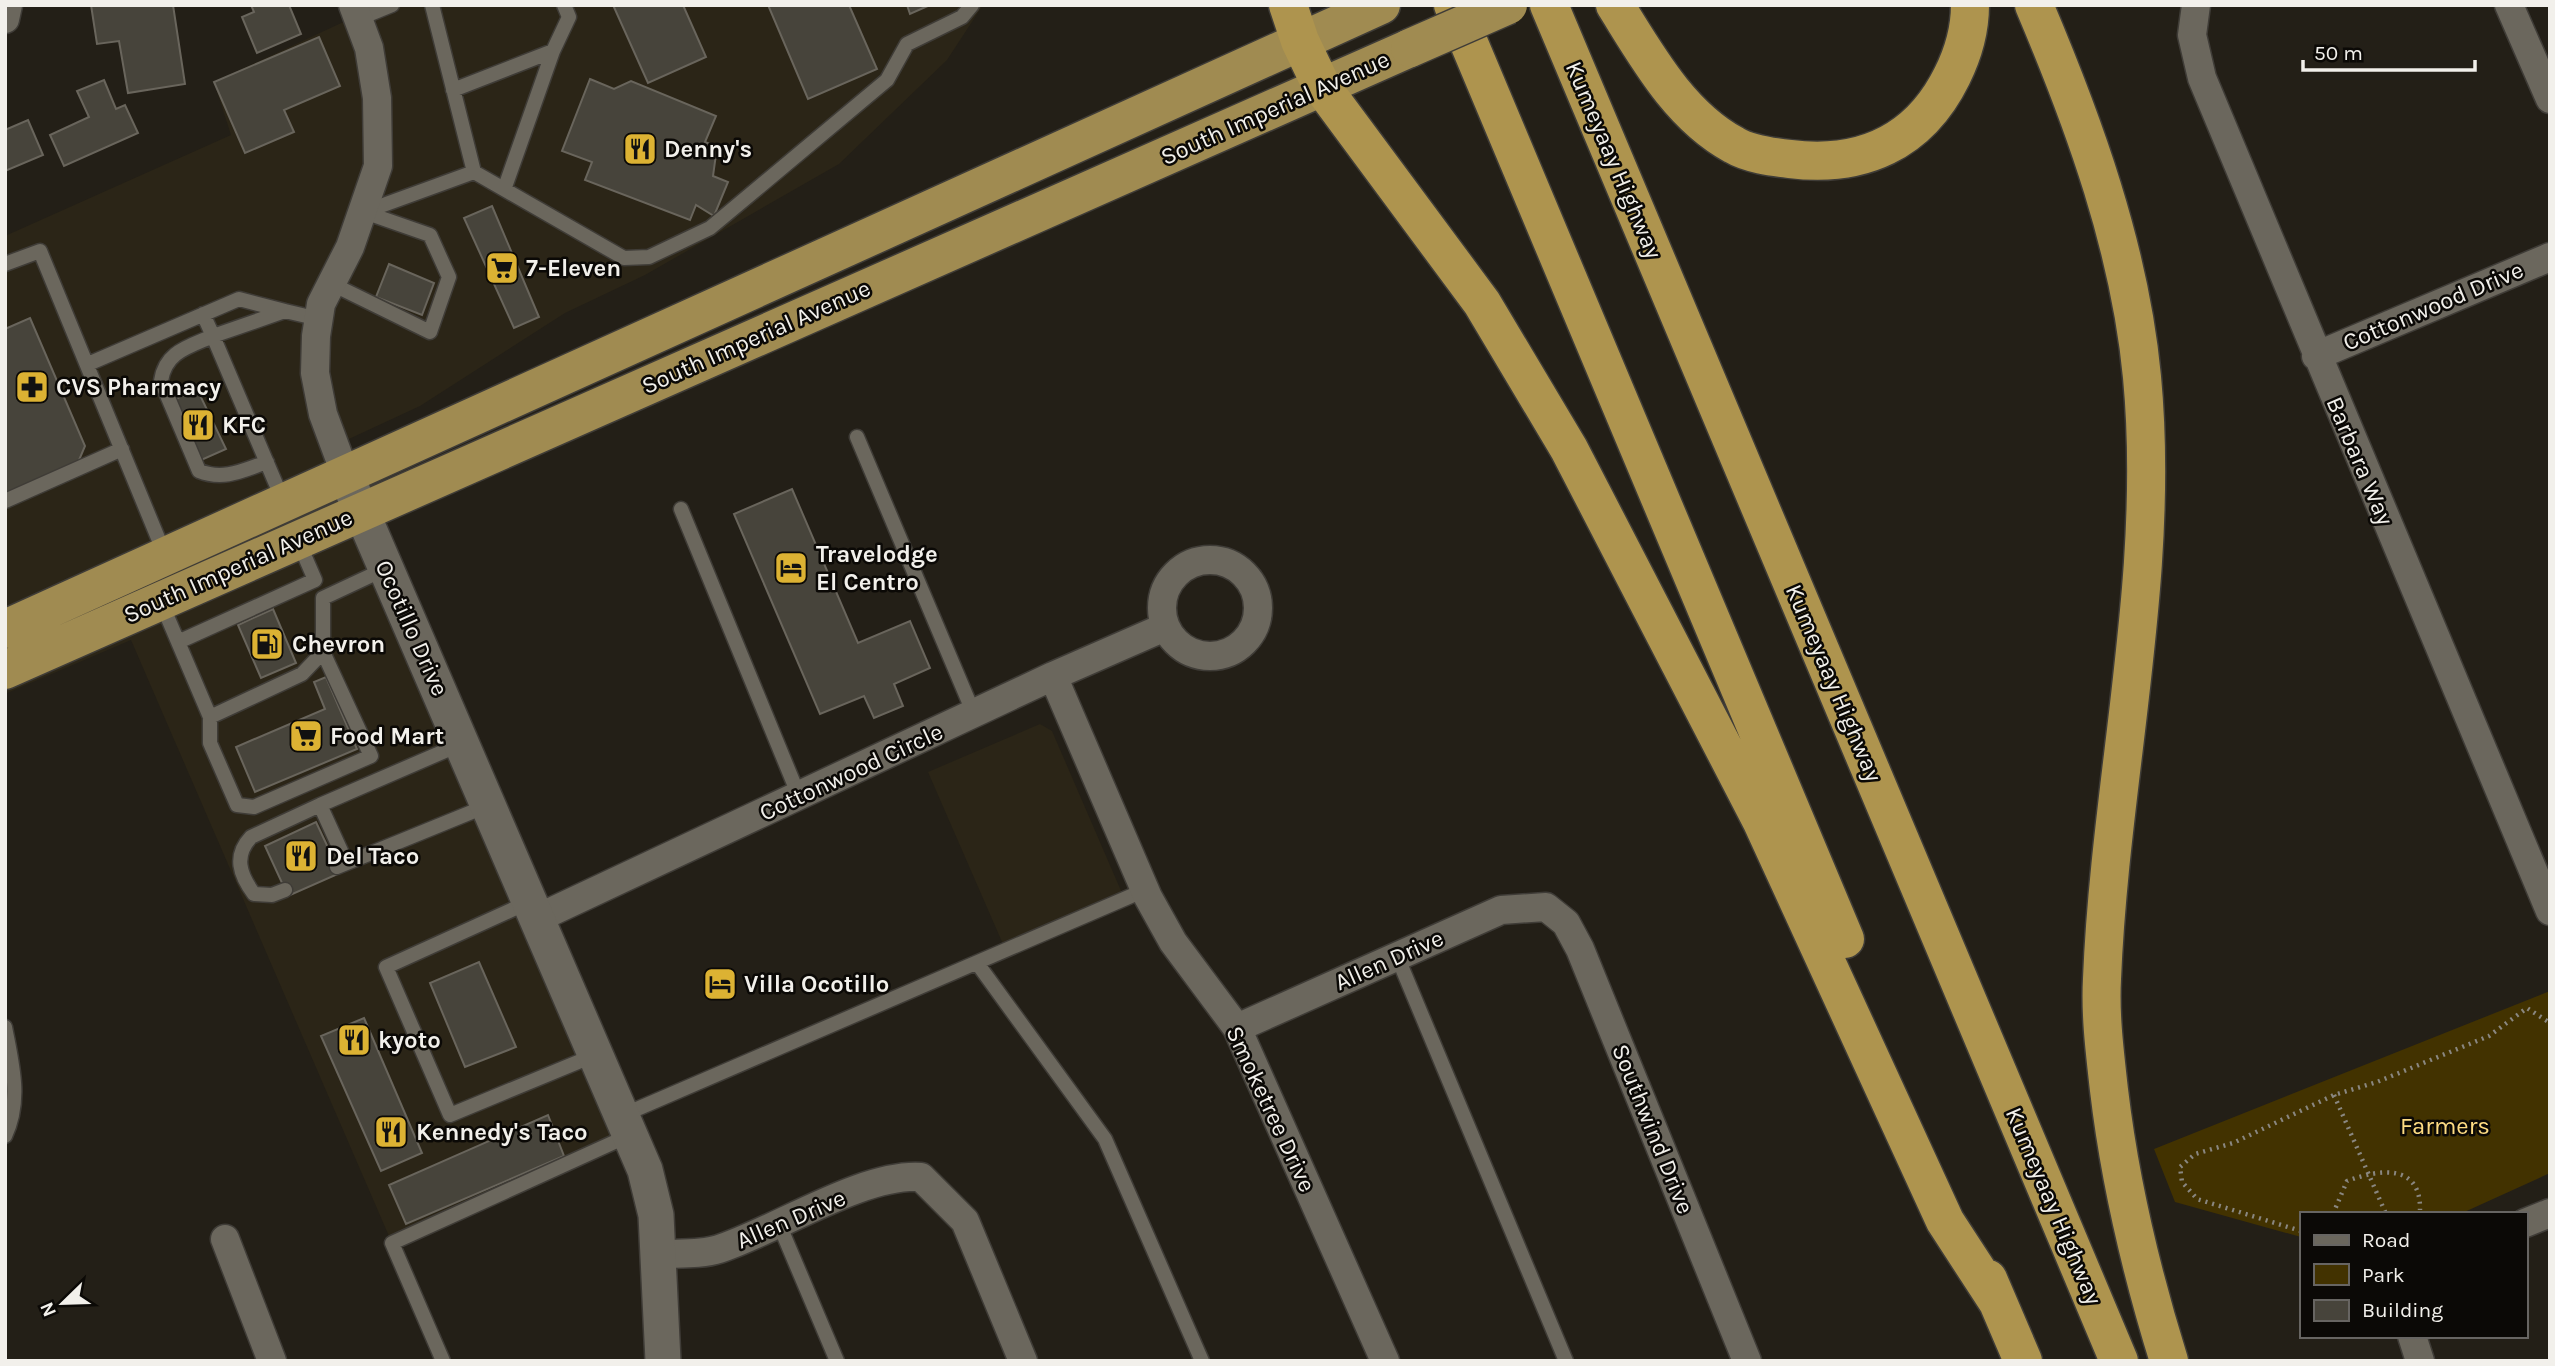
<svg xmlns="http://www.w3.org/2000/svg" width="2555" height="1366" font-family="Karla,sans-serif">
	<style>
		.built { fill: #2b2517 }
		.green { fill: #423200 }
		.building { fill: #47443b; stroke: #69655c; stroke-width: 2 }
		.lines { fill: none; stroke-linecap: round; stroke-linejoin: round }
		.service-casing { stroke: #3f3c37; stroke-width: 17 }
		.minor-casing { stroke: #3f3c37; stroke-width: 31 }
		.tertiary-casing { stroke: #3f3c37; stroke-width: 38 }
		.trunk-casing { stroke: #3f3c37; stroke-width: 41 }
		.motorway-casing { stroke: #3f3c37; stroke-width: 41 }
		.path { stroke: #8a8780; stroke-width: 4.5; stroke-dasharray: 2 5; stroke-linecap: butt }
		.service { stroke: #6b675d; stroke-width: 14 }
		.minor { stroke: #6b675d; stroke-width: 28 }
		.tertiary { stroke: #6b675d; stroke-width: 35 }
		.trunk { stroke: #a08b51; stroke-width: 38 }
		.motorway { stroke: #ae944e; stroke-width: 38 }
		.trunk-bridge-casing { stroke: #3f3c37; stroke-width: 41; stroke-linecap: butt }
		.trunk-bridge { stroke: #a08b51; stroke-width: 38 }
		.labels { text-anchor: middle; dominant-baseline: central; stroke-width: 5; stroke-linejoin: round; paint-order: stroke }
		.street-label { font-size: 24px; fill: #f2f0eb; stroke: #0b0906 }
		.poi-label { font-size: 24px; font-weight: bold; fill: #f2f0eb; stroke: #0b0906; text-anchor: start }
		.park-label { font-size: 24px; fill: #fddb82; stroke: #0b0906 }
	</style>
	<rect width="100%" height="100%" fill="#231f17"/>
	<path class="built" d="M380 5H983L947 60 839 164 645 275 565 313 420 406 336 445 631 1134 392 1243 131 640 5 694V236L231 135 214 82Z
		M1040 724 1052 731 1125 900 1006 951 928 772Z"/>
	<path class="green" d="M2550 991V1173L2460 1214H2301V1237L2175 1202 2154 1149Z"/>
	<path class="building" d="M91 5H173L185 84 128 93 119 41 97 44Z
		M251 5H289L301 34 257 53 242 17 254 12Z
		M613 5H683L706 57 648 83Z
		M768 5H849L877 69 808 99Z
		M907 5H930L910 14Z
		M319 37 340 86 284 110 294 132 245 153 214 82Z
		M590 79 614 89 631 81 716 116 705 142 717 147 713 176 728 182 714 216 696 205 690 220 585 180 592 162 562 151Z
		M104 80 116 109 125 105 138 133 64 166 50 135 89 117 77 91Z
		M28 120 43 155 5 171V130Z
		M492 206 539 317 514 328 464 218Z
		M389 264 434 283 422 315 376 297Z
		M30 318 85 446 77 465 5 495V329Z
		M197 389 226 449 199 461 171 401Z
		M792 489 858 643 910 621 930 668 894 684 903 706 874 718 864 696 820 714 734 514Z
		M273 609 296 663 261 678 238 625Z
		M326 677 357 749 255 792 236 747 325 709 314 682Z
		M316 822 340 873 288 896 265 846Z
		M479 962 516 1047 465 1067 430 983Z
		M364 1018 422 1153 381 1171 321 1036Z
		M548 1115 564 1156 406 1224 389 1185Z"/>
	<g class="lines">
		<defs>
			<path id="service" d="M358 19 392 5
				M553 51 569 17 564 5
				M453 90 553 51 505 187
				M474 172 624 258 649 257 710 228 887 80 907 44 962 17 972 5
				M364 212 474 172 432 5
				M5 264 40 251 165 555
				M330 283 430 332 449 277 430 235 364 212
				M203 314 213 336C188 347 165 352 161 381L199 471C224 481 244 470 267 462
				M88 364 239 299 285 311
				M857 437 974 714
				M5 501 122 449
				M284 503 213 336 285 311 319 319
				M681 509 799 796
				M161 602 210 717 302 674 323 652V598L387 568
				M178 642 315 580 299 543
				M210 717V743L237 805 254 807 371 756 323 652
				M346 862 320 805 461 744
				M337 867 489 805
				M285 890 272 895 254 894C240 875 233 856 251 837L320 805
				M529 902 386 967 450 1115 595 1055
				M1397 956 1566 1361
				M977 963 1105 1139 1202 1361
				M5 1027C12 1064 22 1100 5 1136
				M623 1115 1145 890
				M779 1224 837 1361
				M443 1361 392 1243 630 1135"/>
			<path id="minor" d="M2196 5 2192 35 2202 78 2550 911
				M2509 5 2550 99
				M5 19 8 5
				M2316 356 2550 257
				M346 476 323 414 315 373 316 336 321 304 350 247 378 166 377 98 369 48 353 5
				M1162 608a48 48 0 1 1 96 0a48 48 0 1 1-96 0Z
				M1053 676 1148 897 1173 942 1237 1028 1385 1361
				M538 918 1053 676 1165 627
				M1237 1028 1501 910 1546 907 1566 923 1580 949 1747 1361
				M2525 1223 2550 1213
				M225 1239 272 1361
				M660 1254C678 1253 701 1255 719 1249 777 1230 863 1173 921 1177L965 1221 1023 1361
				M2412 1336 2420 1361"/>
			<path id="tertiary" d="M350 485 645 1170 656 1215 663 1361"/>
			<path id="trunk" d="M5 629 1381 5
				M5 670 1410 48"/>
			<path id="motorway" d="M1288 5 1300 41 1322 87 1482 303 1569 449 1762 822 1945 1221 1997 1301
				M1453 5 1845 939
				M1549 5 2119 1361
				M1615 5C1647 56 1679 115 1734 145 1749 154 1772 157 1790 159 1862 168 1919 143 1952 76 1963 54 1970 31 1970 5
				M2034 5C2084 123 2130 249 2142 377 2161 578 2110 779 2102 979 2100 1016 2105 1054 2109 1090 2120 1183 2141 1271 2169 1361
				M1988 1279 2023 1361"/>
		</defs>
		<use href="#service" class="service-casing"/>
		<use href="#minor" class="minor-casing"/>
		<use href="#tertiary" class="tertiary-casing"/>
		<use href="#trunk" class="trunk-casing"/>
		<use href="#motorway" class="motorway-casing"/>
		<path class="path" d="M2334 1095 2386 1214
			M2333 1214 2347 1181C2379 1169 2421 1163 2420 1210
			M2301 1231 2197 1199 2182 1182 2180 1167 2195 1154 2233 1143 2334 1095 2377 1082 2489 1036 2527 1008 2550 1023"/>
		<use href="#service" class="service"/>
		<use href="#minor" class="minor"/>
		<use href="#tertiary" class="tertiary"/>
		<use href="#trunk" class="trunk"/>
		<use href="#motorway" class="motorway"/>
		<defs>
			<path id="trunk-bridge" d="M1410 48 1508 5"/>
		</defs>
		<use href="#trunk-bridge" class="trunk-bridge-casing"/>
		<use href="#trunk-bridge" class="trunk-bridge"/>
	</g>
	<defs>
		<symbol id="restaurant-square" viewBox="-11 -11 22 22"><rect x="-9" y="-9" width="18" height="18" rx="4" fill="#dcb233" stroke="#0b0906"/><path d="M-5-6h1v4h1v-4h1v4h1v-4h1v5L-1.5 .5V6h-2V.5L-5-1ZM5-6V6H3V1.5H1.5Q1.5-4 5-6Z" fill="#111"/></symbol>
		<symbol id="supermarket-square" viewBox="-11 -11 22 22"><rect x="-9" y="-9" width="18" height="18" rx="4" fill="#dcb233" stroke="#0b0906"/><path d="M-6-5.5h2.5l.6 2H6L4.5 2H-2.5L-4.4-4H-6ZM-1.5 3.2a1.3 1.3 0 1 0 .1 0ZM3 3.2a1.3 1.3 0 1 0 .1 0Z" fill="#111"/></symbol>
		<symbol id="pharmacy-square" viewBox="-11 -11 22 22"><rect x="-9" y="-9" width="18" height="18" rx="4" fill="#dcb233" stroke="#0b0906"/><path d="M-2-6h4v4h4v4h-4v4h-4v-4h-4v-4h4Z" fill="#111"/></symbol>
		<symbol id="hotel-square" viewBox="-11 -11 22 22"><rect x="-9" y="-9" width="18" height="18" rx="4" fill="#dcb233" stroke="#0b0906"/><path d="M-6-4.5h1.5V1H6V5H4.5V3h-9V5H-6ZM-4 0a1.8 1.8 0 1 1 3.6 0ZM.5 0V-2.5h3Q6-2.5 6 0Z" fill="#111"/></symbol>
		<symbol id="fuel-square" viewBox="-11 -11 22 22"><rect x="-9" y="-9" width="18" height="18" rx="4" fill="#dcb233" stroke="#0b0906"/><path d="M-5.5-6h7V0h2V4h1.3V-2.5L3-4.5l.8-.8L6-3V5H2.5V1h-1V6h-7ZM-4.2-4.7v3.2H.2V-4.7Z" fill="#111"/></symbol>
	</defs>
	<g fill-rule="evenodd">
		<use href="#restaurant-square" x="621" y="130" width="38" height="38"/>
		<use href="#supermarket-square" x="483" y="249" width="38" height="38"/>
		<use href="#pharmacy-square" x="13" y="368" width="38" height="38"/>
		<use href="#restaurant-square" x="179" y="406" width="38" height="38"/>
		<use href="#hotel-square" x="772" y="549" width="38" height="38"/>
		<use href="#fuel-square" x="248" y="625" width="38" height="38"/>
		<use href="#supermarket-square" x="287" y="717" width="38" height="38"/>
		<use href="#restaurant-square" x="282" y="837" width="38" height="38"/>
		<use href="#hotel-square" x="701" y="965" width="38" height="38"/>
		<use href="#restaurant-square" x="335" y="1021" width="38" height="38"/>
		<use href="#restaurant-square" x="372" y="1113" width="38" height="38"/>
	</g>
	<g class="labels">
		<g class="street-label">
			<text transform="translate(1275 108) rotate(-24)">South Imperial Avenue</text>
			<text transform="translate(1614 160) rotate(67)">Kumeyaay Highway</text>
			<text transform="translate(2433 306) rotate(-23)">Cottonwood Drive</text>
			<text transform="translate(756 337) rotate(-24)">South Imperial Avenue</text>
			<text transform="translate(2360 461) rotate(67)">Barbara Way</text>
			<text transform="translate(238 566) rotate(-24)">South Imperial Avenue</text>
			<text transform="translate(412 628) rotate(66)">Ocotillo Drive</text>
			<text transform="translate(1834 683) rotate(67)">Kumeyaay Highway</text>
			<text transform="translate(851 772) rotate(-25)">Cottonwood Circle</text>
			<text transform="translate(1389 960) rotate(-24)">Allen Drive</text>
			<text transform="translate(1271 1109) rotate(65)">Smoketree Drive</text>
			<text transform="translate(1653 1129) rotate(68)">Southwind Drive</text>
			<text transform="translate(2054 1206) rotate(67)">Kumeyaay Highway</text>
			<text transform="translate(791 1219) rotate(-23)">Allen Drive</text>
		</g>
		<g class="poi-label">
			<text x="664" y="149">Denny's</text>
			<text x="526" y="268">7-Eleven</text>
			<text x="56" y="387">CVS Pharmacy</text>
			<text x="222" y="425">KFC</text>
			<text x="816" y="554">Travelodge<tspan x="816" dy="28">El Centro</tspan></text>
			<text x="292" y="644">Chevron</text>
			<text x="330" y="736">Food Mart</text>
			<text x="326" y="856">Del Taco</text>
			<text x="744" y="984">Villa Ocotillo</text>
			<text x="378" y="1040">kyoto</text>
			<text x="416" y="1132">Kennedy's Taco</text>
		</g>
		<g class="park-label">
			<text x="2445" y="1126">Farmers</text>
		</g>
	</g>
	<rect width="2555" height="1366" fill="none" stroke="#f2f0eb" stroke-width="14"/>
	<rect x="2300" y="1212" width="228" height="126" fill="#0b0906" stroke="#676562" stroke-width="2"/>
	<rect x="2314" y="1235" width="35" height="10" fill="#6b675d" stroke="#676562" stroke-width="2"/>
	<text x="2362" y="1247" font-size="21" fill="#f2f0eb">Road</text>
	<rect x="2314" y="1264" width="35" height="21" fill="#423200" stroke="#676562" stroke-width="2"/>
	<text x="2362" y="1282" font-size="21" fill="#f2f0eb">Park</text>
	<rect x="2314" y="1300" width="35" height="21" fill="#47443b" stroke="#676562" stroke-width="2"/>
	<text x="2362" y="1317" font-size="21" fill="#f2f0eb">Building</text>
	<g transform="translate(63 1303) rotate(247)" stroke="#0b0906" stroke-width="5" paint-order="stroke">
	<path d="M0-5L12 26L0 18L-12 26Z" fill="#f2f0eb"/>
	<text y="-10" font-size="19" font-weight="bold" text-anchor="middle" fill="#f2f0eb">N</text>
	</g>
	<path d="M2303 60v10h172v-10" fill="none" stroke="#f2f0eb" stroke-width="3.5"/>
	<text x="2314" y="60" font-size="21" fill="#f2f0eb" stroke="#0b0906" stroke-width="5" paint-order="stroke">50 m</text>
</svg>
